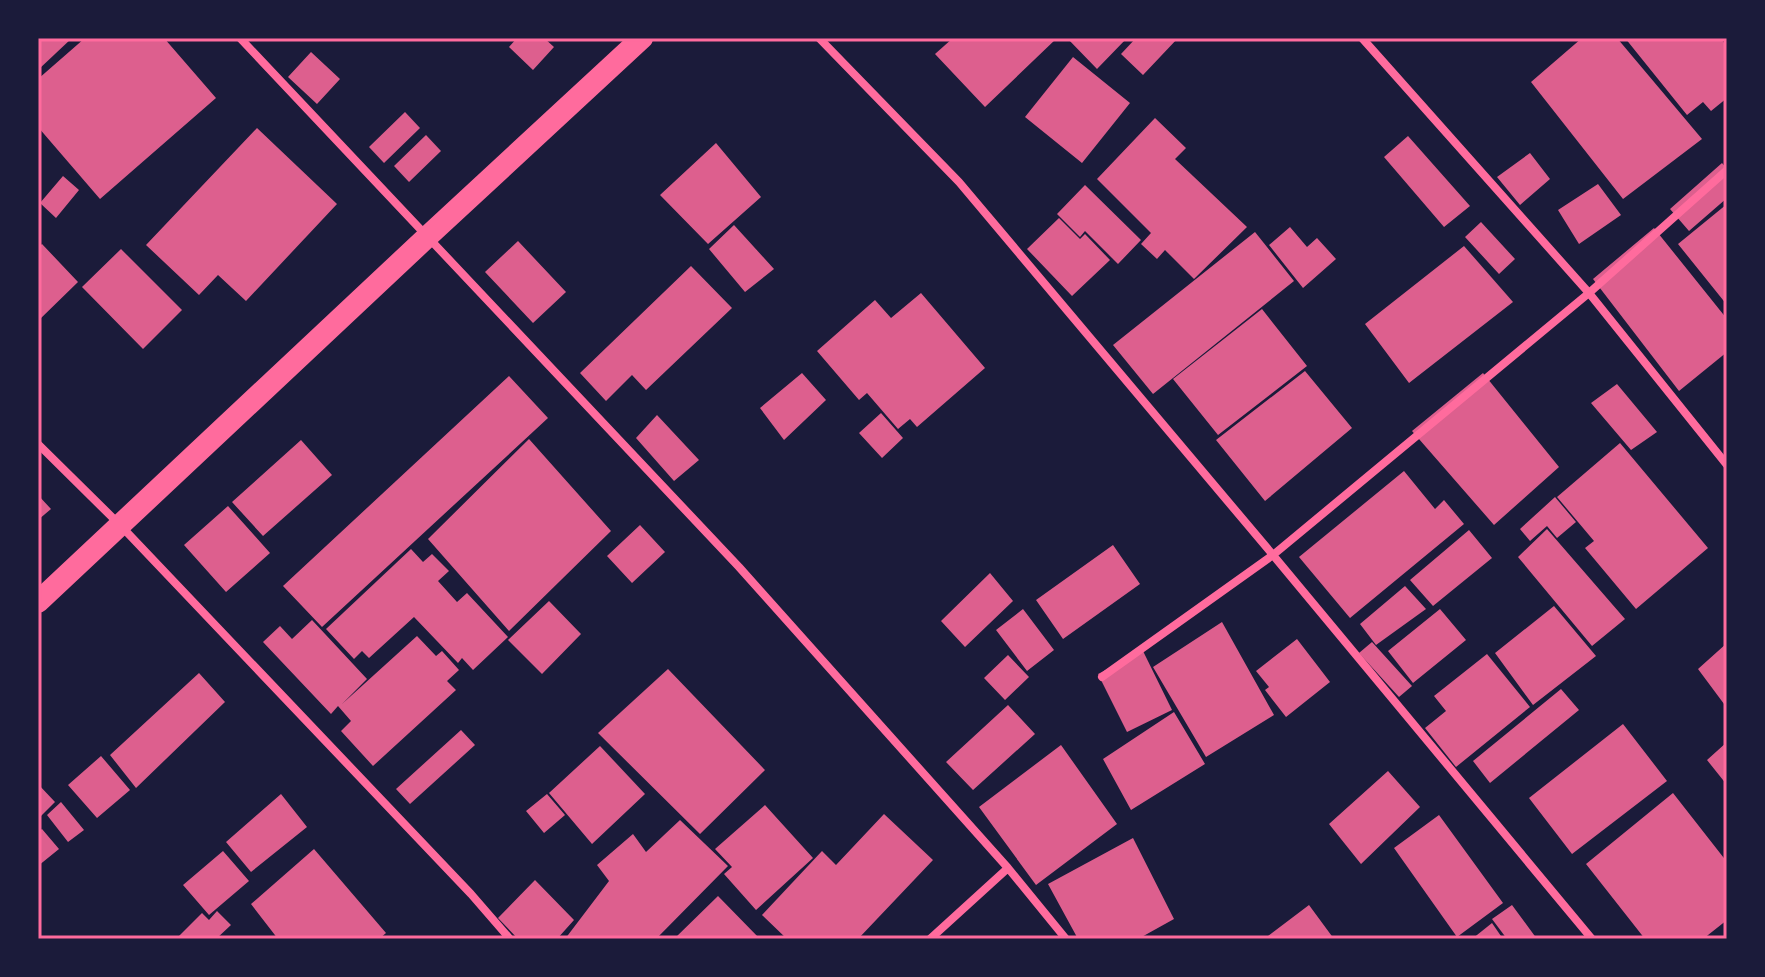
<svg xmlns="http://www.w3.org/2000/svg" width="1765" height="977" font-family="'DejaVu Sans',sans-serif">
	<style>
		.building { fill: #dd5f8e }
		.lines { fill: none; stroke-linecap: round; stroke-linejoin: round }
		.minor { stroke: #ff6b9d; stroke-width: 8 }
		.trunk { stroke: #ff6b9d; stroke-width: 22 }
		.neatline { fill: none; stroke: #ff6b9d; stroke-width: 3 }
	</style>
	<rect width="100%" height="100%" fill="#1b1b3a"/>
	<path class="building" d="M38 38H72L38 70Z
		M85 38H164L216 98 100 199 38 127V79Z
		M517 38H544L554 47 533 70 509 47Z
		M953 38H1057L985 107 935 54Z
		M1067 38H1127L1097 69Z
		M1136 38H1178L1143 75 1121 54Z
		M1582 38H1617L1702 139 1623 199 1531 82Z
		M1625 38H1720L1727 46V98L1711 111 1703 102 1687 115Z
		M311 52 340 79 317 104 288 77Z
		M1073 57 1130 103 1082 163 1025 117Z
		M405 112 420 128 384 163 369 147Z
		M1155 118 1186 148 1175 159 1247 227 1194 279 1165 250 1157 259 1141 244 1151 233 1097 179Z
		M257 128 337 204 246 301 218 275 199 295 146 245Z
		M426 135 441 151 409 182 394 166Z
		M1408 136 1470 206 1444 227 1384 157Z
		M716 143 761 197 708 244 660 195Z
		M1530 153 1550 179 1520 205 1497 177Z
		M1722 163 1727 169V198L1689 231 1670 209Z
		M63 176 79 190 56 218 40 203Z
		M1598 184 1621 215 1579 244 1558 210Z
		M1085 185 1141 240 1118 264 1085 231 1080 237 1057 214Z
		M1727 204V305L1678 244Z
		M1059 218 1080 239 1085 234 1110 260 1072 296 1027 249Z
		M1481 222 1515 259 1499 274 1465 237Z
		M734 225 774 269 745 292 709 249Z
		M1290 227 1307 247 1317 238 1336 259 1303 288 1269 245Z
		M1654 228 1727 319V352L1679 391 1593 279Z
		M1255 232 1294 281 1153 394 1113 345Z
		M518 241 566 292 533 323 485 272Z
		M42 244 78 282 38 321V248Z
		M1464 246 1513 302 1409 383 1365 324Z
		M121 249 182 310 143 349 82 287Z
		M691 266 732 308 646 390 632 375 606 401 580 373Z
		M921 293 985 368 917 427 910 419 898 429 867 393 859 400 817 351 875 300 891 318Z
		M1262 309 1307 366 1218 435 1173 379Z
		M1305 371 1352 428 1265 501 1216 440Z
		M802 373 826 400 784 440 760 408Z
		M1483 373 1559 467 1494 525 1412 431Z
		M509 376 548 418 322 627 283 586Z
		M1617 384 1657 432 1631 450 1591 403Z
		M881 413 903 438 882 458 859 433Z
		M657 415 699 460 674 481 636 438Z
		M529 439 611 531 509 631 428 539Z
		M301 440 332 475 263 536 232 502Z
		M1620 443 1708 548 1636 609 1585 548 1594 541 1557 497Z
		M1404 471 1435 509 1444 500 1464 524 1350 618 1299 557Z
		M38 495 51 509 38 520Z
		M1555 497 1576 522 1557 538 1547 526 1530 541 1520 529Z
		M228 506 270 553 226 592 184 545Z
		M640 525 665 552 632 583 607 556Z
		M1547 529 1625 619 1592 646 1518 557Z
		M1469 530 1492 558 1433 606 1410 580Z
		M1113 545 1140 584 1063 639 1036 600Z
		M411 549 423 562 432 554 449 571 438 581 457 602 467 593 508 637 473 670 462 658 458 663 414 617 369 658 362 651 354 659 326 629Z
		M990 573 1013 601 965 647 941 621Z
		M1405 586 1426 609 1376 645 1360 624Z
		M549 601 581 634 542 674 508 640Z
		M1554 606 1596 656 1533 705 1495 653Z
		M1023 609 1054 650 1027 671 996 630Z
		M1440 609 1466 640 1413 683 1388 651Z
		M312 620 367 679 342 704 417 636 436 656 442 651 459 670 447 681 456 690 373 766 341 731 351 721 338 706 331 714 263 642 280 626 292 639Z
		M1222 622 1274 715 1206 757 1153 667Z
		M1297 639 1330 682 1286 717 1265 690 1269 687 1256 671Z
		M1372 642 1412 686 1399 697 1359 653Z
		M1727 643V708L1698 669Z
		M1143 651 1172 710 1127 732 1098 674Z
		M1487 654 1530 707 1456 767 1425 728 1446 711 1434 696Z
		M1008 655 1029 677 1005 700 984 678Z
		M668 669 765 770 700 834 598 733Z
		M199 673 225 702 136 788 110 755Z
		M1561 689 1579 710 1490 783 1473 761Z
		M1008 705 1035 734 973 790 946 762Z
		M1174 712 1205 764 1131 810 1103 759Z
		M1623 724 1667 781 1572 854 1529 798Z
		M461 730 475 745 410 804 396 789Z
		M1727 742V785L1707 760Z
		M1061 745 1117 824 1036 885 979 807Z
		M600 746 645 794 592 844 549 793Z
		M101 756 130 790 97 818 68 785Z
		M1388 771 1420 807 1361 864 1329 824Z
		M38 784 55 802 38 819Z
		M1673 793 1727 862V920L1703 939H1645L1586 864Z
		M281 794 307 827 251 872 226 842Z
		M547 794 565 815 544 833 526 811Z
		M61 802 84 830 68 842 47 815Z
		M765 805 813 858 756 910 724 874 732 867 715 849Z
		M884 814 933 860 858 939H787L762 915 822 851 836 865Z
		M1439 815 1503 903 1457 937 1394 848Z
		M680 820 728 866 656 939H565L609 881 597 865 633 834 646 852Z
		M42 829 59 849 38 866V832Z
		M1133 838 1174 919 1138 939H1078L1048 884Z
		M314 849 386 933 379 939H278L251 904Z
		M223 851 249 881 209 915 183 885Z
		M535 880 574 920 557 939H518L498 918Z
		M718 896 760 939H674Z
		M1309 905 1334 939H1264Z
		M1512 905 1537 939H1507L1492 919Z
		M217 911 231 925 216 939H176L202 913 209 920Z
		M1492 923 1503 939H1472Z"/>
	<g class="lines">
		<path class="minor" d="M240 38 739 567 1008 868 1066 939
			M819 38 959 182 1273 555 1592 939
			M1362 38 1589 293 1727 465
			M38 444 121 526 471 894 510 939
			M1102 677 1273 555 1589 293 1727 170
			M930 939 1008 868"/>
		<path class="trunk" d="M38 602 427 237 642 38"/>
	</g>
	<rect width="1765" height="977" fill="none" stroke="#1b1b3a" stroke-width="80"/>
	<rect x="40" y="40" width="1685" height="897" class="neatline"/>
</svg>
